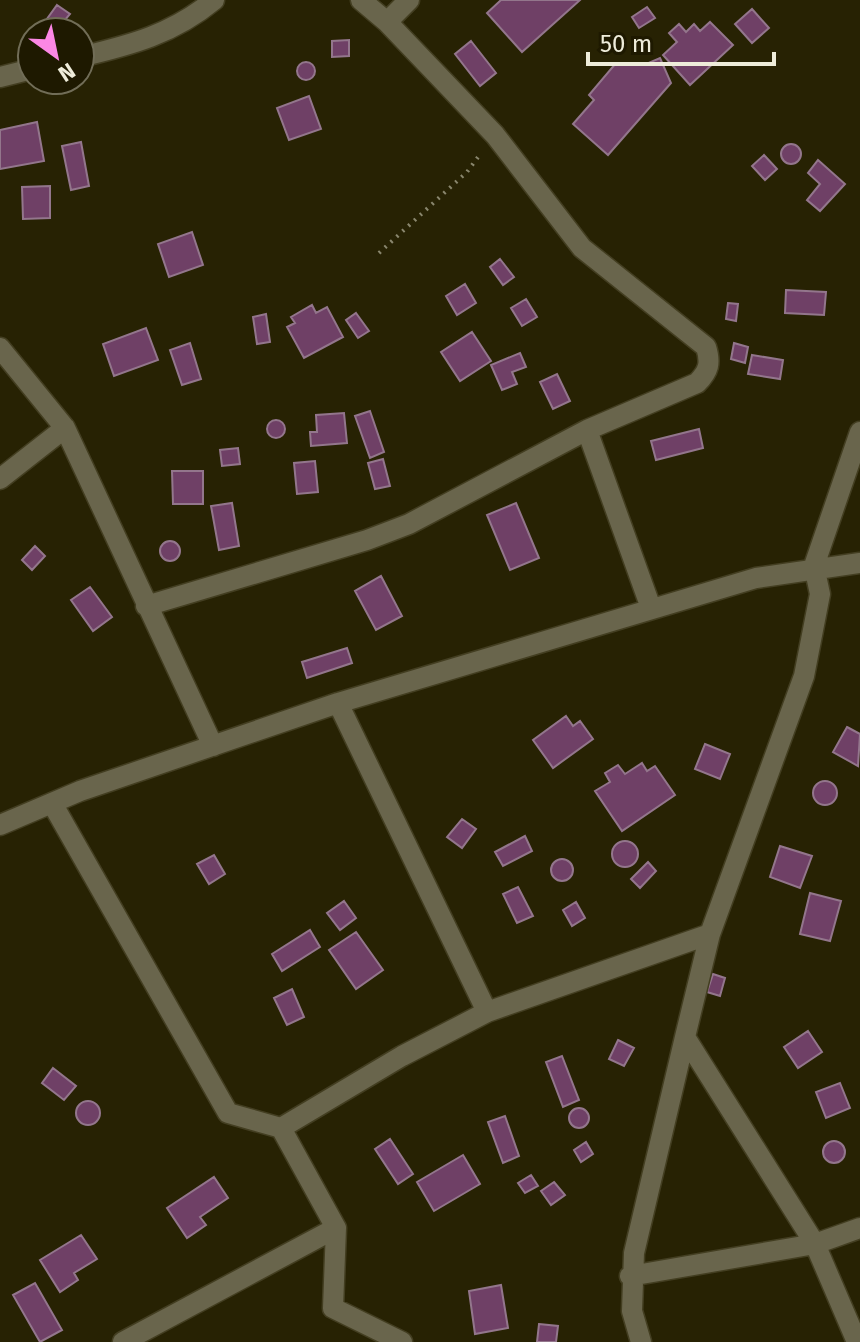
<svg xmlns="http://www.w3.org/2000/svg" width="860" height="1342" font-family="'Fira Sans',sans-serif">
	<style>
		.building { fill: #6f4066; stroke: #93768c; stroke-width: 2 }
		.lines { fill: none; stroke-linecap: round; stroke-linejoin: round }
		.minor-casing { stroke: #433e21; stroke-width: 23 }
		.path { stroke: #89866d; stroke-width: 4; stroke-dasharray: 2 6; stroke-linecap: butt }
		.minor { stroke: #69654c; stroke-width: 20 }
	</style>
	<rect width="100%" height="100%" fill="#272203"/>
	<path class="building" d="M501 0H580L522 52 487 13Z
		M57 5 70 14 55 32 44 23Z
		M647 7 655 18 639 28 632 17Z
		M752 9 769 28 752 43 735 24Z
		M710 22 733 45 690 85 663 55 677 42 669 33 679 24 686 32 694 24 700 31Z
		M349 40V56L332 57V41Z
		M471 41 496 73 480 86 455 54Z
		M660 58 671 83 608 155 573 124 594 100 589 95 616 63 644 65Z
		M297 71a9 9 0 1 1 18 0a9 9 0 1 1-18 0Z
		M309 96 321 129 289 140 277 108Z
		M37 122 44 161 0 169V130Z
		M81 142 89 186 71 190 62 146Z
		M781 154a10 10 0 1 1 20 0a10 10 0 1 1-20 0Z
		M764 155 777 169 765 180 752 166Z
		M818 160 845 184 820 211 807 200 820 184 808 173Z
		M50 186V218L23 219 22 187Z
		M192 232 203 265 169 277 158 244Z
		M500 259 514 277 503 285 490 267Z
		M465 284 476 303 457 315 446 296Z
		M786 290 826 292 824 315 785 313Z
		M526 299 537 317 522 326 511 308Z
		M728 303 738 304 736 321 726 319Z
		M312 305 316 313 327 307 343 337 304 358 287 327 295 323 291 317Z
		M356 313 369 331 358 338 346 320Z
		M266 314 270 342 257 344 253 317Z
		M146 328 158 360 114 376 103 344Z
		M472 332 491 361 460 381 441 352Z
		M190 343 201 379 182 385 170 350Z
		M734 343 748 347 745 363 731 359Z
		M520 353 526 367 512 372 517 384 502 390 491 365Z
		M752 355 783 360 780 379 748 374Z
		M557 374 570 401 553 409 540 382Z
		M370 411 384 452 370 458 355 416Z
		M344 413 347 443 311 446 310 432H317L316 415Z
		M267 429a9 9 0 1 1 18 0a9 9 0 1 1-18 0Z
		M699 429 703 448 656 460 651 441Z
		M238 448 240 464 222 466 220 450Z
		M383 459 390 486 375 489 368 463Z
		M315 461 318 492 297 494 294 463Z
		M172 471H203V504H173Z
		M232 503 239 546 219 550 211 506Z
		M516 503 539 558 510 570 487 515Z
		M160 551a10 10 0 1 1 20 0a10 10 0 1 1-20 0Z
		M35 546 45 556 32 570 22 560Z
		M381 576 402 616 376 630 355 591Z
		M90 587 112 617 93 631 71 600Z
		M347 648 352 663 307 678 302 662Z
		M566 716 573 726 580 721 593 739 553 768 533 740Z
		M847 727 860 734 858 766 833 752Z
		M705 744 730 754 720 779 695 769Z
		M642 763 647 771 655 766 675 795 622 831 595 791 610 782 605 773 618 765 625 774Z
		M813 793a12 12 0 1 1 24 0a12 12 0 1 1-24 0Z
		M462 819 476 829 462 848 447 837Z
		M525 836 532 851 503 866 495 852Z
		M612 854a13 13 0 1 1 26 0a13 13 0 1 1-26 0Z
		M780 846 812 856 800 888 770 877Z
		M214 855 225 874 209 884 197 864Z
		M551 870a11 11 0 1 1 22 0a11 11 0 1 1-22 0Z
		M648 862 656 871 640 888 631 879Z
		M518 887 533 916 517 923 503 894Z
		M810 893 841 901 830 941 800 934Z
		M344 901 356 918 340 930 327 913Z
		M576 902 585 918 572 926 563 910Z
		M310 930 320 947 282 971 272 954Z
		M356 932 383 970 356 989 329 950Z
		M713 974 725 978 720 996 707 992Z
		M292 989 304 1017 287 1025 274 998Z
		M808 1031 822 1052 798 1068 784 1047Z
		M618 1040 634 1048 624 1066 609 1059Z
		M562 1056 579 1100 563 1107 546 1062Z
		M53 1068 76 1086 64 1100 42 1083Z
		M840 1083 850 1108 826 1118 816 1092Z
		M76 1113a12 12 0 1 1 24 0a12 12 0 1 1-24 0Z
		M569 1118a10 10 0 1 1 20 0a10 10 0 1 1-20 0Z
		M505 1116 519 1156 503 1163 488 1122Z
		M390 1139 413 1174 398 1184 375 1149Z
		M823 1152a11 11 0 1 1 22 0a11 11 0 1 1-22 0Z
		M586 1142 593 1154 581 1162 574 1150Z
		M463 1155 480 1184 434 1211 417 1182Z
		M531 1175 538 1186 525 1193 518 1183Z
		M214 1177 228 1198 200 1217 206 1225 187 1238 167 1208Z
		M554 1182 565 1195 551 1205 541 1191Z
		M81 1235 97 1259 74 1273 78 1280 60 1292 40 1260Z
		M35 1283 62 1330 40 1342 13 1295Z
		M501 1285 508 1328 475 1334 469 1291Z
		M539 1324 558 1326 556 1342H537Z"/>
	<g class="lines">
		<defs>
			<path id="minor" d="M387 22 409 0
				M80 57C131 45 173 34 214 0
				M0 77 32 69
				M0 348 65 428 0 479
				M65 428 213 746
				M587 430 651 608
				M146 606 367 540 409 524 587 430 697 383C709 371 711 363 706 347L582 248 495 135 387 22 361 0
				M338 703 487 1012
				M52 803 228 1113 281 1128 402 1056 487 1012 710 934
				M0 825 80 791 338 703 756 578 860 563
				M685 1037 815 1244 857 1342
				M336 1228 333 1308 402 1342
				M630 1276 815 1244 860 1228
				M123 1342 336 1228 281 1128
				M641 1342 632 1311 634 1253 685 1037 710 934 804 676 820 594 814 566 860 432"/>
		</defs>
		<use href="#minor" class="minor-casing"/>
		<path class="path" d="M379 253 467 172 481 153"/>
		<use href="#minor" class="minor"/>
	</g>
	<g transform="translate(56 56) rotate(147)"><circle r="38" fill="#1e1900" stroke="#716d57" stroke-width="2"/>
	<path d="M0-6L14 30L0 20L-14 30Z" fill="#fb87e5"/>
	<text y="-12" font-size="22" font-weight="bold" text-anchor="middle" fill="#eeecda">N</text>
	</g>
	<path d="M588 52v12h186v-12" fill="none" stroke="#eeecda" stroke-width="4"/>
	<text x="600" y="52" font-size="24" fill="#eeecda" stroke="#1e1900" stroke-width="6" paint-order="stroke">50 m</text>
</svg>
